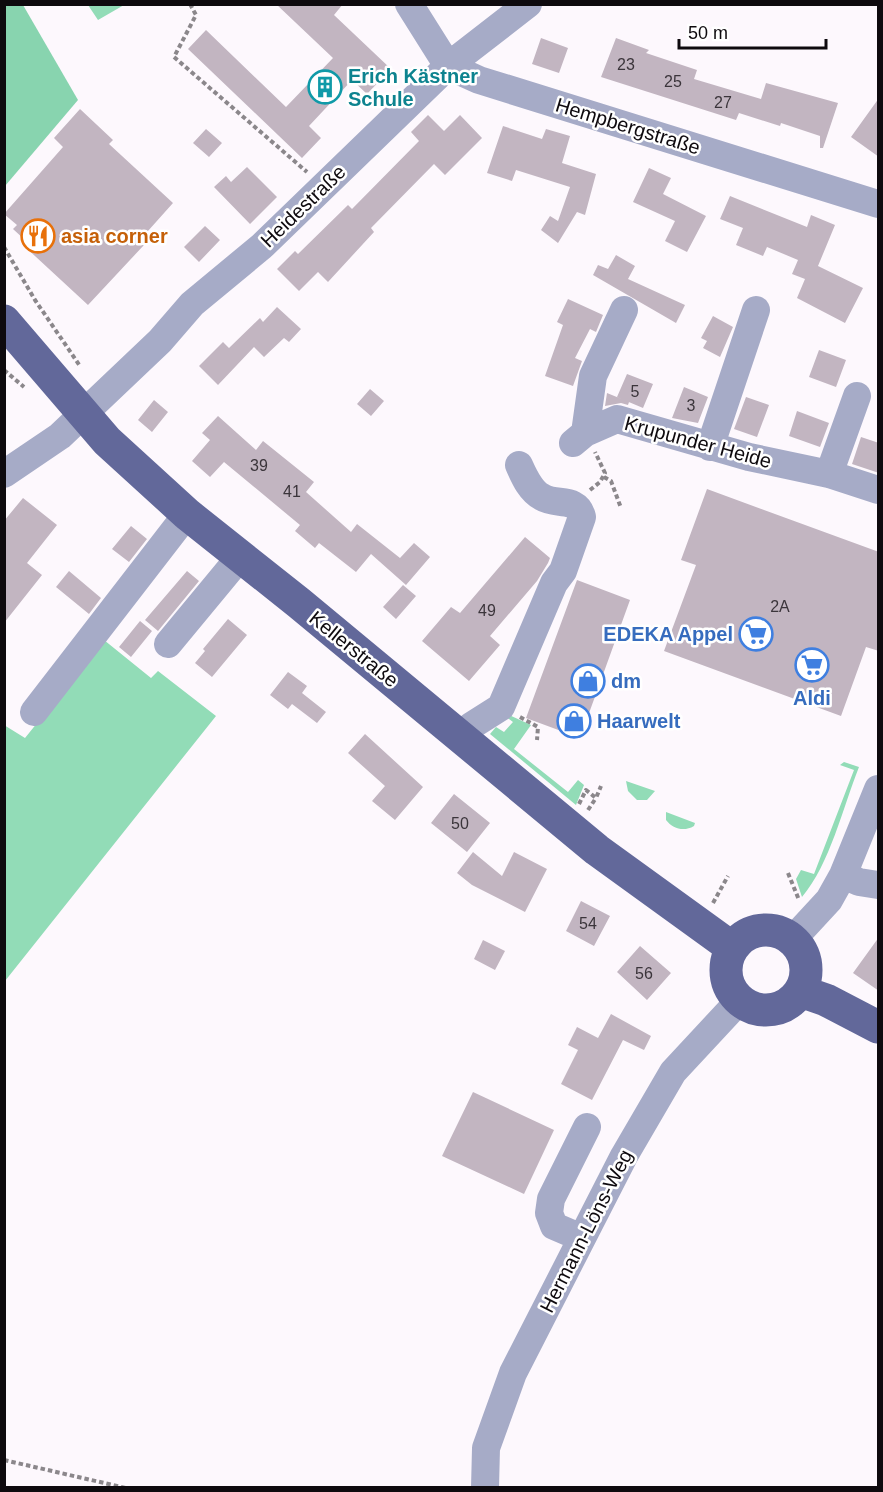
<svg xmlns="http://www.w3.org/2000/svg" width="883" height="1492" font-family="Arial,sans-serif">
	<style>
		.green { fill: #92dcb7 }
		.forest { fill: #88d4af }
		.building { fill: #c2b5c1 }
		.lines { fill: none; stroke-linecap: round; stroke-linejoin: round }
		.path { stroke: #8b878b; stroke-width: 4; stroke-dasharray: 4.5 3; stroke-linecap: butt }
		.minor { stroke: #a6abc7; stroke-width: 28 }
		.major { stroke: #62689a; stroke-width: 33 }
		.labels { text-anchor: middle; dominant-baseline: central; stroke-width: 5; stroke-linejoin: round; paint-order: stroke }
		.number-label { font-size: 16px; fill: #3b353b }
		.culture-label { font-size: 20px; font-weight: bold; fill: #0d838f; stroke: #fff; text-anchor: start }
		.street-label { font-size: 20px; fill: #0e0a0e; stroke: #fff }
		.food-label { font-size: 20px; font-weight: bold; fill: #c56008; stroke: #fff; text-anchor: start }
		.shop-label { font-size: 20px; font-weight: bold; fill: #366cbe; stroke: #fff; text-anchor: start }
	</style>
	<rect width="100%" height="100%" fill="#fdf8fd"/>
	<path class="green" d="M88 5H124L98 20Z
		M104 640 151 678 158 671 216 716 5 981 4 725 25 738Z
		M507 714 531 725 514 749 568 792 578 780 584 785 576 805 490 734 496 727 504 732 513 722 505 716Z
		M844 762 859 767C843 807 830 864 802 897L796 879 801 870 814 874 854 770 840 765Z
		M626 781 655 791 647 800H637L628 791Z
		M666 812 695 823 694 826C684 832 673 829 666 820Z"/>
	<path class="forest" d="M5 4 23 5 78 100 5 186Z"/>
	<path class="building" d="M276 4H343L334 15 391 69 367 94 352 80 309 126 321 138 302 158 188 49 206 30 286 107 333 58Z
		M541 38 568 48 559 73 532 64Z
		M616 38 649 50 646 53 697 70 694 79 761 99 766 83 838 103 823 148H820V136L781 123 780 126 739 113 736 120 601 77Z
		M879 98V157L851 137Z
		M80 109 113 140 109 144 173 203 139 241 144 245 88 305 22 244 25 240 13 229 17 225 4 214 63 147 54 138Z
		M428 115 444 131 460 115 482 138 445 175 434 164 371 228 374 232 328 282 318 272 299 291 277 269 295 251 298 254 348 205 352 209 419 141 411 132Z
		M503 126 542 139 546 129 570 136 562 163 596 174 585 215 577 212 558 243 541 230 550 216 558 221 570 187 516 170 512 181 487 173Z
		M206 129 222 143 209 157 193 143Z
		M247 167 277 197 250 224 214 187 226 176 231 182Z
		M649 168 671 178 663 194 706 216 687 252 665 241 675 221 633 202Z
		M730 196 807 227 811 215 835 225 818 266 863 288 845 323 797 298 805 279 792 274 798 260 767 247 763 256 736 245 743 228 720 219Z
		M205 226 220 240 199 262 184 247Z
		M616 255 635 266 628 279 685 305 676 323 593 275 598 265 608 269Z
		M568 299 603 315 596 332 590 329 575 358 582 361 573 386 545 376 563 325 557 322Z
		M277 307 301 329 289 342 284 338 264 357 254 347 218 385 199 366 223 342 229 348 260 318 263 322Z
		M713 316 733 327 720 357 703 348 707 341 701 338Z
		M819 350 846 360 836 387 809 377Z
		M627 374 653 384 643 408 617 397Z
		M684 387 708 397 698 423 672 418Z
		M370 389 384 401 371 416 357 404Z
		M607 393 629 402 628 405 621 403 605 406Z
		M746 397 769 405 757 437 734 429Z
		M154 400 168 412 152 432 138 420Z
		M797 411 829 423 820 447 789 436Z
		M218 416 256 450 263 441 314 482 306 492 351 532 357 524 400 558 414 543 430 557 406 585 371 554 356 572 319 543 315 548 295 531 300 525 224 462 210 477 192 461 210 440 202 433Z
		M861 437 879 443V473L852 464Z
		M707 489 879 552V651L866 647 841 716 664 651 696 565 681 560Z
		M23 498 57 525 27 563 42 575 4 623V521Z
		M131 526 147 539 129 562 112 549Z
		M525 537 550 558 548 563 537 581 490 636 500 645 469 681 422 641 451 607 460 613Z
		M69 571 101 598 89 614 56 587Z
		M187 571 199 581 158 631 145 620Z
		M577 580 630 600 580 738 526 718Z
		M403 585 416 596 396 619 383 607Z
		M228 619 247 635 212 677 195 663 205 651 203 649Z
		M140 621 152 631 131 657 119 647Z
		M288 672 307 686 302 693 326 712 317 723 292 704 288 709 270 695Z
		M365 734 423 787 395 820 372 801 385 786 348 753Z
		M454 794 490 823 467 852 431 823Z
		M473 852 502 876 514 852 547 869 525 912 472 885 457 873Z
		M581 901 610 916 594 946 566 931Z
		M879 937V991L853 973Z
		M483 940 505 951 495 970 474 959Z
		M640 946 671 973 647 1000 617 972Z
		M611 1014 651 1036 644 1050 623 1040 592 1100 561 1084 578 1050 568 1045 577 1027 598 1038Z
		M473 1092 554 1130 524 1194 442 1156Z"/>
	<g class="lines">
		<path class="path" d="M190 4 196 15 174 57 307 172
			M4 247 35 300 80 366
			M4 370 24 387
			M604 477 611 481 621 508
			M590 490 600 482 605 473 595 452
			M520 717 538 727 537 740
			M579 804 586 790 596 798 601 786
			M588 810 596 798
			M788 873 799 900
			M713 903 728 876
			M4 1460 126 1488"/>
		<path class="minor" d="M409 4 448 66 479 80 878 204
			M585 433 593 376 624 310
			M573 443 585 433 617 419 749 457 829 474 878 490
			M710 447 756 310
			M4 474 60 436 160 341 192 304 262 246 448 66 528 4
			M829 474 857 396
			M168 644 240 557
			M34 712 187 514
			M460 736 471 726 501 707 554 583 563 571 582 517C577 496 556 506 542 497 530 491 524 476 519 465
			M843 875 859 882 878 885
			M793 939 829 900 843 875 878 789
			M582 1238 554 1226 549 1213 551 1199 587 1127
			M485 1488 486 1448 513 1373 624 1156 673 1072 739 1001"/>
		<path class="major" d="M4 321 107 441 187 514 299 603 597 850 731 947
			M726 970a40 40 0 1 1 80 0a40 40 0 1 1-80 0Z
			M800 991 826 1000 878 1027"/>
	</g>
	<defs>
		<symbol id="building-ring" viewBox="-11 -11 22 22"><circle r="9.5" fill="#fff" stroke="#0f9aa8" stroke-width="1.5"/><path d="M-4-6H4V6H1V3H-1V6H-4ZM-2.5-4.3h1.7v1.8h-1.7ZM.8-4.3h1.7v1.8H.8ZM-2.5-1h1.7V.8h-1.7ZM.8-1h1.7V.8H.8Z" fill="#0f9aa8"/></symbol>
		<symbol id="restaurant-ring" viewBox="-11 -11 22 22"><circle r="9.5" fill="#fff" stroke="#e8710a" stroke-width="1.5"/><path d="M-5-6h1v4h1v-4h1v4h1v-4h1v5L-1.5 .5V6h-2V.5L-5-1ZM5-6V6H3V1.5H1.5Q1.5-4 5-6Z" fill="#e8710a"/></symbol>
		<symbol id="supermarket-ring" viewBox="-11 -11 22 22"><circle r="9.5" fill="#fff" stroke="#3f7fe0" stroke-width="1.5"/><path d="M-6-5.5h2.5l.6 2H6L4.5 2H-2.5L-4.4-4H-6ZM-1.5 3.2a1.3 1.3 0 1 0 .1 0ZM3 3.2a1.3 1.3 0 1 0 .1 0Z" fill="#3f7fe0"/></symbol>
		<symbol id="shop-ring" viewBox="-11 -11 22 22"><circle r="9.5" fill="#fff" stroke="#3f7fe0" stroke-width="1.5"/><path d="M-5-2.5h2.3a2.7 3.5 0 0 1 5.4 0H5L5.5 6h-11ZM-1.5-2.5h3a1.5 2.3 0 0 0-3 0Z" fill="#3f7fe0"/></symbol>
	</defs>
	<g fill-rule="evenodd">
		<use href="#building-ring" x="306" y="68" width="38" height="38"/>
		<use href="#restaurant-ring" x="19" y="217" width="38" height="38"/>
		<use href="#supermarket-ring" x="737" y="615" width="38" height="38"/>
		<use href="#supermarket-ring" x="793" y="646" width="38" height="38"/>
		<use href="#shop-ring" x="569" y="662" width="38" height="38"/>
		<use href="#shop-ring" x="555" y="702" width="38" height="38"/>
	</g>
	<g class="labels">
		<g class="number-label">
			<text x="626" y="64">23</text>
			<text x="673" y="81">25</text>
			<text x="723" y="102">27</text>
			<text x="635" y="391">5</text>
			<text x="691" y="405">3</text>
			<text x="259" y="465">39</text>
			<text x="292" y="491">41</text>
			<text x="780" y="606">2A</text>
			<text x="487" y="610">49</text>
			<text x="460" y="823">50</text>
			<text x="588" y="923">54</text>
			<text x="644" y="973">56</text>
		</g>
		<g class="culture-label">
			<text x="348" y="76">Erich Kästner<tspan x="348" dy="23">Schule</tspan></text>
		</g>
		<g class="street-label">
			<text transform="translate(628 126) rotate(17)">Hempbergstraße</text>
			<text transform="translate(303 206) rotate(-44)">Heidestraße</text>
			<text transform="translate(698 442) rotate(15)">Krupunder Heide</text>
			<text transform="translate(354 649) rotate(39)">Kellerstraße</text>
			<text transform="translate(586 1231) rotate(-63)">Hermann-Löns-Weg</text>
		</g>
		<g class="food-label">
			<text x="61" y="236">asia corner</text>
		</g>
		<g class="shop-label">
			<text x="733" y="634" text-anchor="end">EDEKA Appel</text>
			<text x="611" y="681">dm</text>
			<text x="812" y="698" text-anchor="middle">Aldi</text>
			<text x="597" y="721">Haarwelt</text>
		</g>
	</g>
	<rect width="883" height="1492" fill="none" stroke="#0e0a0e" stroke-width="12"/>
	<path d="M679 39v9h147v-9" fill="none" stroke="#0e0a0e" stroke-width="3"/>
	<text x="688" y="39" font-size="18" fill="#0e0a0e" stroke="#ffffff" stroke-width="4.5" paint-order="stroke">50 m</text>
</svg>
